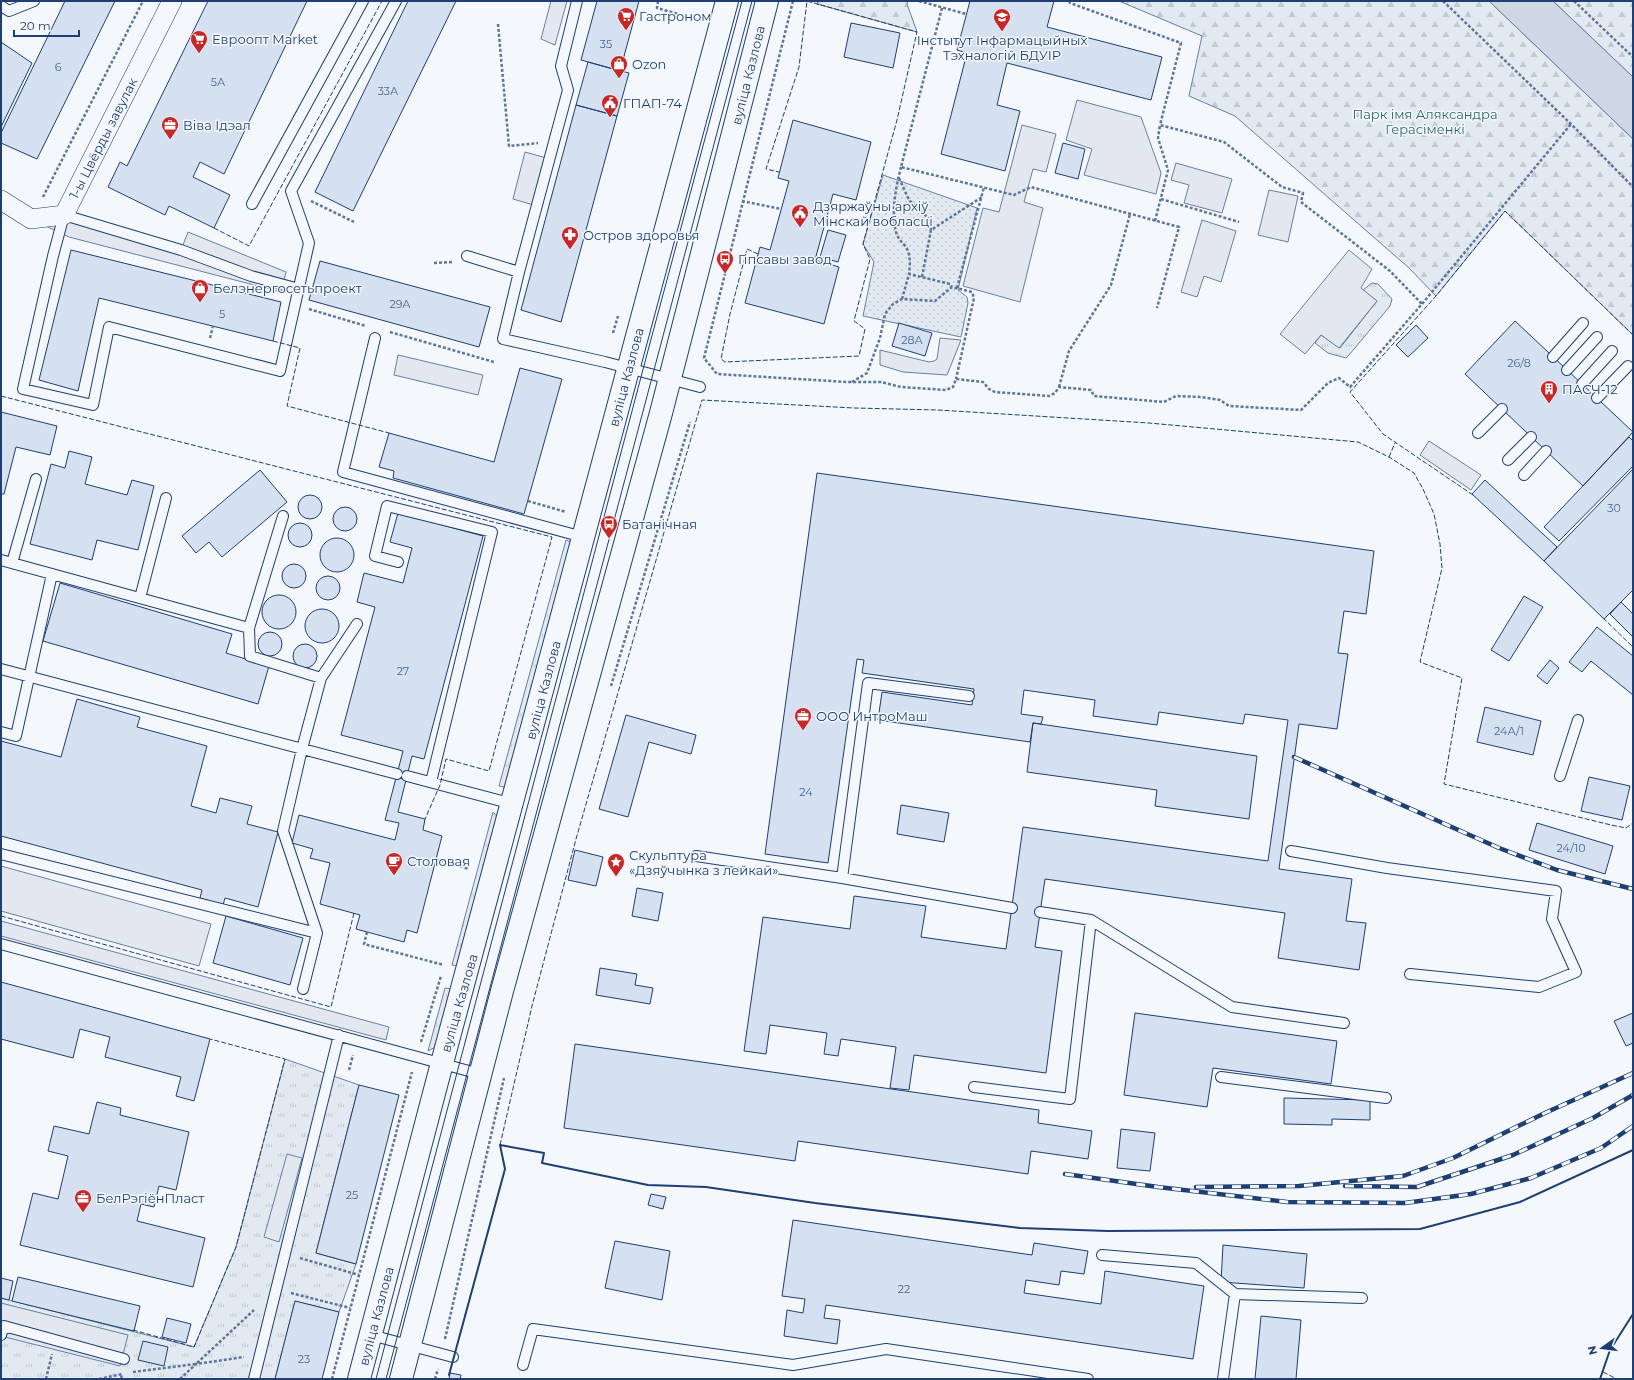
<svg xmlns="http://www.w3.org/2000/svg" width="1634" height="1380" font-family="Montserrat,sans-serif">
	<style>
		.grass { fill: url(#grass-tufts); stroke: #687fa3 }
		.forest { fill: url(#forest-firs); stroke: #687fa3 }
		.park { fill: url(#park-dots); stroke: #687fa3 }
		.parking { fill: #e3e8f0; stroke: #687fa3 }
		.water { fill: #cfd7e4; stroke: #687fa3 }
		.building { fill: #d5e0f0; stroke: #1d3f73 }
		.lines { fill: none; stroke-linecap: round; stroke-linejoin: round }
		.service-casing { stroke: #1d3f73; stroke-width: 12 }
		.minor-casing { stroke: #1d3f73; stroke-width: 20 }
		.primary-casing { stroke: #1d3f73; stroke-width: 24 }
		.path { stroke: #5e769c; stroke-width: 2.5; stroke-dasharray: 3 2; stroke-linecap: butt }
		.service { stroke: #f4f7fb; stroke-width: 10 }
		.minor { stroke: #f4f7fb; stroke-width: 19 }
		.primary { stroke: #f4f7fb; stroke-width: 22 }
		.tram { stroke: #1d3f73; stroke-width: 1 }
		.rail-casing { stroke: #1d3f73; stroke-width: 4.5 }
		.rail { stroke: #f4f7fb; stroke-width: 3; stroke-dasharray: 9; stroke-linecap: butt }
		.fence { stroke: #1d3f73; stroke-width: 1; stroke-dasharray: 5 2; stroke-linecap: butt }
		.wall { stroke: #1d3f73; stroke-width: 2 }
		.labels { text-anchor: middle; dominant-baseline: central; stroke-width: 3; stroke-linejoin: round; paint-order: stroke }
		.number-label { font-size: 11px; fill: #4b6792 }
		.poi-label { font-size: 13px; fill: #1d3f73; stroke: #f4f7fb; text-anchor: start }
		.street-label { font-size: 13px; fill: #1d3f73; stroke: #f4f7fb }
		.park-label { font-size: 13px; fill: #2c6c60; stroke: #f4f7fb }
	</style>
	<defs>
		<pattern id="grass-tufts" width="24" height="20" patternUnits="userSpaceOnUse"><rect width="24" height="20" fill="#e3e9f0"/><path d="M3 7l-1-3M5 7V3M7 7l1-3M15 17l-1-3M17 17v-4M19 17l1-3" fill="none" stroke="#c2c9d1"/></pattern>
		<pattern id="forest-firs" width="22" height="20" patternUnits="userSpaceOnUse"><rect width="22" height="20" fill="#e3e9f0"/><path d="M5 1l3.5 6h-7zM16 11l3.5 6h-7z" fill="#c2c9d1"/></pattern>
		<pattern id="park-dots" width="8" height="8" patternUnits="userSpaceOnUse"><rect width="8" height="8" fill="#e3e9f0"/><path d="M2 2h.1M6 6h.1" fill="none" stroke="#c2c9d1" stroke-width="1.8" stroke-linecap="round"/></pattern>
	</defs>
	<rect width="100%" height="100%" fill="#f4f7fb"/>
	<path class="grass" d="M1372 283 1378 284 1392 299 1390 306 1349 355 1346 358 1328 353 1315 343 1321 335 1340 348 1377 301 1363 290Z
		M566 540 573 543 508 782 504 787 499 786Z
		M493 812 498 817 458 966 452 965Z
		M445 988 452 989 437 1046 428 1051Z
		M285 1059 359 1085 316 1253 356 1264 339 1312 295 1301 275 1379H1V1298L194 1347 236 1247Z"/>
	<path class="forest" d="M818 1H908L907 4 917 32 817 4Z
		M1119 1H1489L1633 139V335L1505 211 1436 296 1409 268 1235 116 1189 96 1202 36Z
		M1553 1H1633V77Z"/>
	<path class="park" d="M883 175 977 208 958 290 967 297 968 303 961 337 863 316 874 262 863 244Z"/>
	<path class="parking" d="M551 1H567L555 45 541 39Z
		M1077 100 1141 117 1161 173 1156 194 1084 175 1092 149 1066 140Z
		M1022 125 1056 134 1046 172 1033 169 1024 202 1043 208 1020 302 963 286 983 208 999 212Z
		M525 152 550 159 537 206 513 199Z
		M1176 163 1232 179 1222 213 1184 203 1189 185 1171 180Z
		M1269 190 1298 196 1288 242 1258 235Z
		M64 215 181 250 188 232 286 272 281 292 69 237 31 219Z
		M1202 220 1236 231 1221 282 1204 276 1197 297 1181 292Z
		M1349 250 1372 269 1361 288 1377 301 1339 348 1321 335 1305 354 1280 334Z
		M940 338 961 340 947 375 903 372 880 365V350L929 362 934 361 937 359Z
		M398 355 483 375 478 395 394 375Z
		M1429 441 1481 475 1471 490 1420 455Z
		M1 866 211 924 199 966 1 911Z
		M1 921 389 1027 386 1040 1 936Z
		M287 1154 302 1158 279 1242 264 1237Z
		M1 1303 128 1335 120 1366 1 1336Z"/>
	<path class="water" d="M1489 1H1553L1633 77V139Z"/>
	<path class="building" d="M65 1H115L37 159 1 143V133Z
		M208 1H307L224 174 200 162 193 177 230 195 214 228 169 206 165 215 108 187 120 162 127 166Z
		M408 1H456L353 211 315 192Z
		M597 1H639L620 71 581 60Z
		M970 1H1054L1047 27 1162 57 1151 100 1007 63 997 105 1020 111 1005 171 941 154 967 53 957 50Z
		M851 23 900 33 893 68 844 57Z
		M1 42 32 63 1 127Z
		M588 62 629 73 617 116 576 105Z
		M576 105 617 116 561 322 521 310Z
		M793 120 871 142 856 200 833 194 815 260 839 267 824 324 745 303 760 247 770 250 789 181 778 178Z
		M1063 143 1085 149 1078 179 1055 173Z
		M828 230 846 235 838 262 820 257Z
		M71 250 281 302 273 341 99 298 78 391 39 380Z
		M320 261 490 307 479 347 309 300Z
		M1515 321 1633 432 1583 486 1465 374Z
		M899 323 932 333 925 356 892 346Z
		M1416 325 1428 338 1408 357 1396 345Z
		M520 368 562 379 524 514 393 478 394 471 379 467 389 433 494 462Z
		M1 412 57 426 50 455 16 447 4 494H1Z
		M1629 437 1633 441V466L1559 541 1544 527Z
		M69 451 92 457 85 484 127 495 132 480 154 486 138 550 97 540 92 560 30 544 51 464 65 468Z
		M1633 469V590L1604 619 1544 561Z
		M260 470 287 502 222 557 209 542 196 553 182 536Z
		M817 473 1374 551 1366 614 1344 611 1338 653 1348 654 1337 729 1299 724 1279 869 1352 879 1346 921 1366 923 1359 970 1278 958 1285 913 1045 879 1035 947 1062 951 1046 1073 914 1055 909 1090 890 1088 896 1047 841 1039 838 1056 824 1054 827 1033 770 1025 766 1054 744 1051 763 917 850 929 854 896 926 906 921 937 1006 949 1023 827 1268 861 1288 720 1245 714 1243 724 1159 712 1157 725 1093 716 1095 700 1024 690 1021 714 1043 717 1041 724 1033 723 1030 742 878 720 882 692 972 705 974 689 862 673 864 660 857 659 828 863 765 854Z
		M1485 480 1557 547 1544 561 1472 494Z
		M298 507a12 12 0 1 1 24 0a12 12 0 1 1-24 0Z
		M333 519a12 12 0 1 1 24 0a12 12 0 1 1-24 0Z
		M398 513 483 536 424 759 412 756 398 812 425 819 423 830 442 836 417 933 407 930 404 942 356 929 360 915 320 904 330 863 310 858 313 849 292 843 299 815 395 840 399 823 385 820 403 751 341 735 375 607 357 602 364 573 403 583 412 548 390 542Z
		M288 535a12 12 0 1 1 24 0a12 12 0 1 1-24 0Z
		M320 555a17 17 0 1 1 34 0a17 17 0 1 1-34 0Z
		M282 576a12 12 0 1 1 24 0a12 12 0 1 1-24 0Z
		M316 588a12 12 0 1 1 24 0a12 12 0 1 1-24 0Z
		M60 583 232 634 226 653 269 666 258 704 43 641Z
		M262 612a17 17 0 1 1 34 0a17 17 0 1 1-34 0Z
		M1524 596 1543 607 1509 661 1491 650Z
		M1621 602 1633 614V637L1610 614Z
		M305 626a17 17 0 1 1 34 0a17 17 0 1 1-34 0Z
		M1597 627 1633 656V695L1591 661 1582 672 1569 662Z
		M258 644a12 12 0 1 1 24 0a12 12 0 1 1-24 0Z
		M293 656a12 12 0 1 1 24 0a12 12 0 1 1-24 0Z
		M1550 660 1559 668 1547 684 1537 676Z
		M77 699 140 717 137 727 207 746 191 806 216 813 220 798 252 806 247 824 278 832 258 907 225 898 223 905 200 898 202 890 1 836V741L61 757Z
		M1485 707 1541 721 1533 755 1477 742Z
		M626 715 696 735 691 754 649 742 628 817 599 809Z
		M1033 723 1257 756 1249 819 1155 806 1157 790 1027 772Z
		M1589 777 1630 786 1622 820 1581 811Z
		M901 805 949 813 944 842 897 834Z
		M1537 823 1613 846 1605 874 1529 850Z
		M575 850 603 857 596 886 568 880Z
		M637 888 663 893 658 921 632 916Z
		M226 916 303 938 290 985 213 963Z
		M600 968 637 974 635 985 653 988 650 1004 596 995Z
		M1 982 210 1039 194 1101 176 1096 181 1077 105 1057 110 1037 80 1029 73 1058 1 1039Z
		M1135 1013 1337 1041 1331 1084 1213 1068 1207 1107 1124 1095Z
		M1633 1013V1043L1626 1046 1614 1021Z
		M575 1044 1039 1110 1038 1123 1092 1131 1088 1159 1031 1151 1028 1174 798 1141 795 1161 564 1128Z
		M359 1085 399 1095 356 1264 316 1253Z
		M1284 1098 1370 1100V1120L1332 1119V1125L1284 1124Z
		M97 1102 121 1108 120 1115 189 1132 176 1190 159 1186 154 1207 141 1204 137 1221 205 1238 193 1287 20 1245 33 1193 58 1199 68 1156 48 1151 54 1126 89 1134Z
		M1121 1129 1155 1133 1150 1171 1117 1168Z
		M651 1194 666 1197 663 1209 648 1205Z
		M793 1220 1032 1255 1034 1243 1088 1251 1084 1274 1061 1271 1059 1285 1026 1280 1024 1293 1101 1304 1105 1271 1204 1286 1193 1359 826 1305 824 1318 840 1320 837 1344 784 1336 787 1310 803 1313 805 1299 782 1296Z
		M615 1241 670 1251 662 1300 605 1288Z
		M1223 1245 1307 1254 1304 1288 1221 1282Z
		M18 1277 140 1306 134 1331 12 1301Z
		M1 1278 13 1281 9 1300 1 1298Z
		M295 1301 339 1312 322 1379H275Z
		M1261 1316 1301 1320 1296 1379H1255Z
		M167 1318 191 1324 186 1343 162 1337Z
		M143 1341 168 1347 164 1366 138 1360Z
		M450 1373 461 1375 460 1379H449Z"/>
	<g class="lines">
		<defs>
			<path id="service" d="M577 1 561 66 568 90 519 272 503 339 605 362 700 387
				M1 6 9 11 34 1
				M252 204 363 1
				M467 256 519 272
				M299 289 251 276 181 250 64 215 53 256 23 389 93 405 109 327 280 371 309 243 291 191 396 1
				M375 338 343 472 583 537
				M1553 357 1583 323
				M1567 370 1597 337
				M1582 384 1612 351
				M1597 398 1628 366
				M1478 433 1502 409
				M1508 460 1531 437
				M1524 475 1546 451
				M1 560 249 628 283 516
				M398 562 375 556 387 506 492 532 431 782
				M12 563 36 479
				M140 598 166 498
				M249 628 250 656 321 678 302 749 283 831 317 933
				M1 669 397 774
				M321 678 357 624
				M1 732 16 736 52 574
				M407 776 513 804
				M1560 776 1578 720
				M1291 851 1387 868 1556 891 1552 919 1576 972 1539 987 1410 974
				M1 854 317 933 303 989
				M696 856 842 878 868 683 969 696
				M842 878 1012 908
				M1091 920 1232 1007 1344 1023
				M1 944 480 1074
				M1221 1077 1386 1098
				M974 1087 1070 1099 1091 920 1040 912
				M1102 1255 1196 1263 1235 1294 1362 1298
				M1 1335 4 1326 124 1359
				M371 1335 453 1357
				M523 1365 533 1329 793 1365 886 1349 1088 1379
				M254 1379 339 1035
				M1223 1379 1235 1294"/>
			<path id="minor" d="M1 200 31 219 64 215 172 1"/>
			<path id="primary" d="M359 1379 442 1063 727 1
				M401 1379 502 991 661 413 767 1"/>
		</defs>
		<use href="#service" class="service-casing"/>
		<use href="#minor" class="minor-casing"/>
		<use href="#primary" class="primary-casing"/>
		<path class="path" d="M658 1 657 8 699 20
			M793 1 704 358 717 374 847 382H881L901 387 946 390 953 387 956 379 983 382 989 389 995 392 1049 396 1055 393 1059 387 1091 390 1094 396 1164 402 1176 396 1201 397 1220 400 1229 406 1301 410 1328 383 1339 378 1350 387 1422 304 1571 124
			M919 1 966 14
			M1069 1 1070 3 1181 43 1160 125
			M1443 1 1571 124 1633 187
			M1574 1 1633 57
			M942 8 901 167 1014 195 1031 187 1179 227 1157 308
			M498 24 509 146 538 143
			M901 167C896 187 891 210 896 232 898 239 902 242 906 247 911 255 910 265 909 274
			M899 178 909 200 928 218 931 230
			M43 197 143 1
			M1161 199 1239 222
			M311 201 354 222
			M742 201 781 209
			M1155 221 1168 170 1158 138 1160 125 1224 142 1282 187 1303 193 1301 202 1390 271 1422 304
			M434 263 454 262
			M922 277 931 230 982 197
			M957 288 984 187
			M902 299 909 274 950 284 952 287
			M309 309 366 326
			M390 332 494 362
			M613 333 618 316
			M210 338 213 326
			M852 382 867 373 880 338 885 314 893 304 902 299 935 301 952 287 972 292 974 298 956 379
			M1059 387 1069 351 1111 285 1130 214
			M528 501 566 512
			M611 686 690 422
			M436 859 469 869
			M367 932 364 944 444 965
			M421 1042 441 976
			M349 1070 353 1055
			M300 1258 359 1275
			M291 1293 350 1308
			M445 1339 504 1078
			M133 1372 196 1364 254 1310
			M46 1379 52 1354
			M99 1379 122 1374 121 1379
			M180 1379 196 1364 244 1357
			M332 1379 412 1072
			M435 1379 438 1369"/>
		<use href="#service" class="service"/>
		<use href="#minor" class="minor"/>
		<use href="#primary" class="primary"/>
		<path class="tram" d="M376 1379 650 343 742 1
			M386 1379 752 1"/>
		<defs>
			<path id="rail" d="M1294 757 1499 848 1557 870 1633 889
				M1065 1174 1158 1187 1287 1202 1405 1203 1471 1194 1531 1178 1601 1148 1633 1126
				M1345 1186 1417 1187 1513 1155 1593 1118 1633 1095
				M1196 1187 1299 1186 1403 1176 1453 1158 1545 1113 1633 1073"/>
		</defs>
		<use href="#rail" class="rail-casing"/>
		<use href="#rail" class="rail"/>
		<path class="fence" d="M214 228 249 246 382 1
			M758 254 747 249 730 314 721 359 725 362 859 356 865 329 854 321 870 259 863 244 897 120 917 32 807 1 799 67 766 169 779 172
			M273 341 300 348 287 406 389 433
			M1 396 552 537 489 771 446 759 440 785 425 819
			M1389 457 1395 443
			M1473 495 1383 434 1350 392 1436 296 1505 211 1633 335
			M1603 618 1633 647
			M1 916 331 1007 354 913
			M500 1145 532 1006 576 839 702 400 854 408 938 410 1149 423 1358 442 1389 457 1414 473 1423 489 1434 514 1440 544 1442 568 1420 662 1462 678 1444 784 1611 825 1626 828 1633 823
			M133 1330 194 1347 236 1247 285 1059 210 1039
			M1603 1372 1617 1379"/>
		<path class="wall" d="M449 1375 505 1169 500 1145 544 1153 542 1163 648 1185 706 1187 815 1203 1020 1228 1108 1231 1420 1229 1520 1202 1633 1150
			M1600 1379 1610 1350 1633 1314"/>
	</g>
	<defs>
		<symbol id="supermarket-pin" viewBox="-11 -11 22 30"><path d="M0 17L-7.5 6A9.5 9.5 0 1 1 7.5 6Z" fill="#c62828" stroke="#f4f7fb"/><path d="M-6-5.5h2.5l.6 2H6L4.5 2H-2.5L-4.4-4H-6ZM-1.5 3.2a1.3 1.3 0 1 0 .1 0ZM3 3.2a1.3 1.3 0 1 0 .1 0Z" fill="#fff"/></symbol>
		<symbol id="university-pin" viewBox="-11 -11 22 30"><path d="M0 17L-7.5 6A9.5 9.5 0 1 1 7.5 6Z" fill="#c62828" stroke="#f4f7fb"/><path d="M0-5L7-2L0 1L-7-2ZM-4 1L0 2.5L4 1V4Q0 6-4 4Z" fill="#fff"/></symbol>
		<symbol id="shop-pin" viewBox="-11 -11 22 30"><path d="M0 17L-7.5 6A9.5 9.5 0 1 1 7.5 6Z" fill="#c62828" stroke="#f4f7fb"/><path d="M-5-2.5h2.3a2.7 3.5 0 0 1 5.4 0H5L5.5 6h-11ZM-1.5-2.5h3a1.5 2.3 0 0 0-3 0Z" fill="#fff"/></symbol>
		<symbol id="civic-pin" viewBox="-11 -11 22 30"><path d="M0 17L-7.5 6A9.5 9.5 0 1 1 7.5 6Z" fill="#c62828" stroke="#f4f7fb"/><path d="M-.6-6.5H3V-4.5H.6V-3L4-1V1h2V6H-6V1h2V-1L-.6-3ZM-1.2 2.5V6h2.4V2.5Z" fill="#fff"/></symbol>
		<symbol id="office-pin" viewBox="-11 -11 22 30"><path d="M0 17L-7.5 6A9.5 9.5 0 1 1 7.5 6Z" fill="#c62828" stroke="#f4f7fb"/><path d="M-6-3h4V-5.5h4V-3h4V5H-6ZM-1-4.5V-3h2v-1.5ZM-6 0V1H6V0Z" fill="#fff"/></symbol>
		<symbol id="pharmacy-pin" viewBox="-11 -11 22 30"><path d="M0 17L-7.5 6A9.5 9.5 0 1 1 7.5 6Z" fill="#c62828" stroke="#f4f7fb"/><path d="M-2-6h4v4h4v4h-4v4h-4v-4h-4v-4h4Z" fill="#fff"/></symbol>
		<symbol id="bus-pin" viewBox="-11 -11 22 30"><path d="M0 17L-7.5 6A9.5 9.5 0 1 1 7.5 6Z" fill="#c62828" stroke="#f4f7fb"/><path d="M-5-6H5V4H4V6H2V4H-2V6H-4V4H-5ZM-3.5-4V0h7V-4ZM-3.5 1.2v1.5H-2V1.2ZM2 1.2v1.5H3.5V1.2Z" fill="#fff"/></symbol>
		<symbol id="building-pin" viewBox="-11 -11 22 30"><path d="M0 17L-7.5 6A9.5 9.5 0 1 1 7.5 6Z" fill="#c62828" stroke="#f4f7fb"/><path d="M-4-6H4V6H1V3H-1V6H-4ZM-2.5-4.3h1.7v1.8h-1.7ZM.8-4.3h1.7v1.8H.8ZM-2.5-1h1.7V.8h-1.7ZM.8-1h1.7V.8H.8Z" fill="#fff"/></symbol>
		<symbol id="cafe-pin" viewBox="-11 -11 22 30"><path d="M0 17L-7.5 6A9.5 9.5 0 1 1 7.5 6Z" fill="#c62828" stroke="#f4f7fb"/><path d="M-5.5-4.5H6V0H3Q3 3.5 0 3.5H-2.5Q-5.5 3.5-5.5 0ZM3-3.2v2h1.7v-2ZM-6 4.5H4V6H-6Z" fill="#fff"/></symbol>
		<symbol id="sight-pin" viewBox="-11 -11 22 30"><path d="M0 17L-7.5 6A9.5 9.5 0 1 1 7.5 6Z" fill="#c62828" stroke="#f4f7fb"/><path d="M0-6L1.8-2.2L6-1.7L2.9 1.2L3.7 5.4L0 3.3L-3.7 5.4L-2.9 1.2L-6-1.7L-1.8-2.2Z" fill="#fff"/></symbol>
	</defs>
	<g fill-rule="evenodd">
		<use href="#supermarket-pin" x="616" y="6" width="20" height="27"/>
		<use href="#university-pin" x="992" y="7" width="20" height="27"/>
		<use href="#supermarket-pin" x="189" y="29" width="20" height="27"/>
		<use href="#shop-pin" x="609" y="54" width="20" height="27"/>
		<use href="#civic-pin" x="600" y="93" width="20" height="27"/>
		<use href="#office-pin" x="160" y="115" width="20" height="27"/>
		<use href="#civic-pin" x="790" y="203" width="20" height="27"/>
		<use href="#pharmacy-pin" x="560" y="225" width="20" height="27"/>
		<use href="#bus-pin" x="715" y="249" width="20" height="27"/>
		<use href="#shop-pin" x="190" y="278" width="20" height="27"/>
		<use href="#building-pin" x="1539" y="379" width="20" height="27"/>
		<use href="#bus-pin" x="599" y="514" width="20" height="27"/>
		<use href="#office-pin" x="793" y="706" width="20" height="27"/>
		<use href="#cafe-pin" x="384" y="851" width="20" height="27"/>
		<use href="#sight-pin" x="606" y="852" width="20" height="27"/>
		<use href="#office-pin" x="73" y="1188" width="20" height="27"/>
	</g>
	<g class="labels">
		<g class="number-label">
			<text x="606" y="44">35</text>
			<text x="58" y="67">6</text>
			<text x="218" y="82">5А</text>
			<text x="388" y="91">33А</text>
			<text x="400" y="304">29А</text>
			<text x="222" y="314">5</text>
			<text x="912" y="340">28А</text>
			<text x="1519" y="363">26/8</text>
			<text x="1614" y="508">30</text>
			<text x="403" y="671">27</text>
			<text x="1509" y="731">24А/1</text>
			<text x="806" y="792">24</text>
			<text x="1571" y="848">24/10</text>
			<text x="352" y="1195">25</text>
			<text x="904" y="1289">22</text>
			<text x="304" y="1359">23</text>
		</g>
		<g class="poi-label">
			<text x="639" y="16">Гастроном</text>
			<text x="212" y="39">Евроопт Market</text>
			<text x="1002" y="40" text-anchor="middle">Інстытут Інфармацыйных<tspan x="1002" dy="15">Тэхналогій БДУІР</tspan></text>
			<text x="632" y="64">Ozon</text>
			<text x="623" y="103">ГПАП-74</text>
			<text x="183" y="125">Віва Ідэал</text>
			<text x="813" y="206">Дзяржаўны архіў<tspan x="813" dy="15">Мінскай вобласці</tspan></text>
			<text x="583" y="235">Остров здоровья</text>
			<text x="738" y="259">Гіпсавы завод</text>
			<text x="213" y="288">Белэнергосетьпроект</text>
			<text x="1562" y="389">ПАСЧ-12</text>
			<text x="622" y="524">Батанічная</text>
			<text x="816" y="716">ООО ИнтроМаш</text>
			<text x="629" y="855">Скульптура<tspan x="629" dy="15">«Дзяўчынка з лейкай»</tspan></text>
			<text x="407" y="861">Столовая</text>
			<text x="96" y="1198">БелРэгіёнПласт</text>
		</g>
		<g class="street-label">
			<text transform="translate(748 75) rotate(-76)">вуліца Казлова</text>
			<text transform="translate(103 138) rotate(-63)">1-ы Цвёрды завулак</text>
			<text transform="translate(626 377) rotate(-75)">вуліца Казлова</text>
			<text transform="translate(543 690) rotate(-75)">вуліца Казлова</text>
			<text transform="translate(459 1003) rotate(-74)">вуліца Казлова</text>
			<text transform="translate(376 1316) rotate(-75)">вуліца Казлова</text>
		</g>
		<g class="park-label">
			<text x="1425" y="114">Парк імя Аляксандра<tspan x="1425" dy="15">Герасіменкі</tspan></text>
		</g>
	</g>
	<rect width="1634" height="1380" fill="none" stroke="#1d3f73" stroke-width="4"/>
	<g transform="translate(1602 1348) rotate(256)" stroke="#f4f7fb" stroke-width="3" paint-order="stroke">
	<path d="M0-3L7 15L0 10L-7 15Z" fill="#1d3f73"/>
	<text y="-6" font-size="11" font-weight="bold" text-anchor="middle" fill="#1d3f73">N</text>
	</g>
	<path d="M14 30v6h65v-6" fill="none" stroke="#1d3f73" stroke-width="2"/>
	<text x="20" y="30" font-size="12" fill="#1d3f73" stroke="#f4f7fb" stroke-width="3" paint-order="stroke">20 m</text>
</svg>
